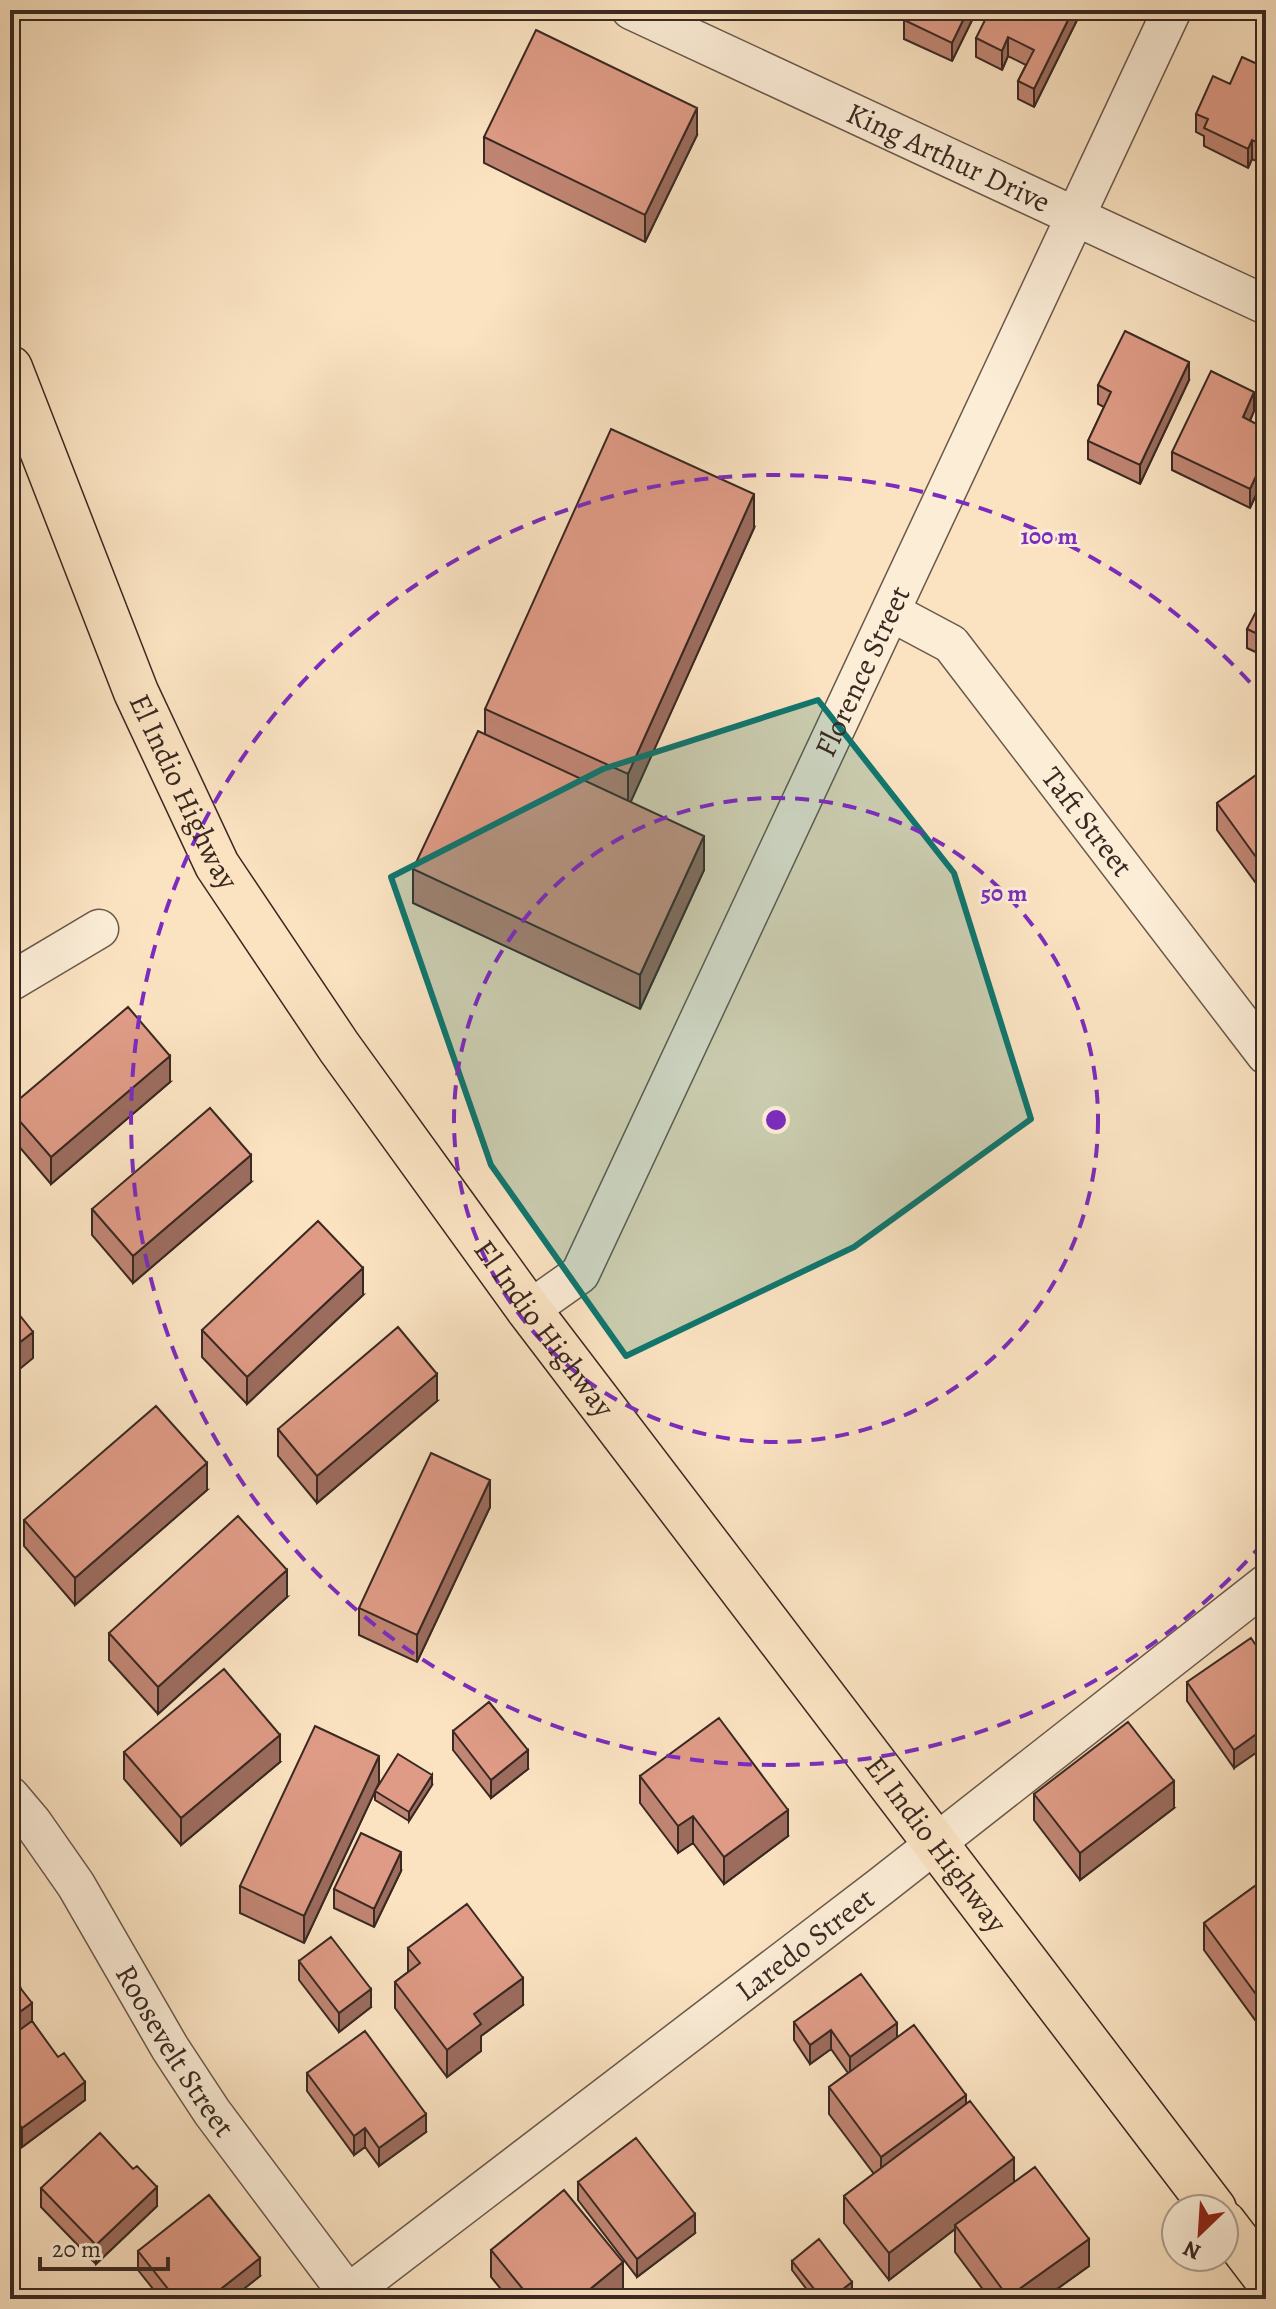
<svg xmlns="http://www.w3.org/2000/svg" width="1276" height="2309" font-family="Alegreya,serif">
	<style>
		.lines { fill: none; stroke-linecap: round; stroke-linejoin: round }
		.minor-casing { stroke: #6a584a; stroke-width: 41 }
		.primary-casing { stroke: #392922; stroke-width: 47 }
		.minor { stroke: #fcedd7; stroke-width: 38 }
		.primary { stroke: #fbe3c2; stroke-width: 44 }
		.wall { fill: #c08573; stroke: #392922; stroke-width: 2 }
		.shaded-wall { fill: #9c6c5e; stroke: #392922; stroke-width: 2 }
		.building { fill: #df9b86; stroke: #392922; stroke-width: 2 }
		.marked { fill: #0f766e; fill-opacity: 0.2; stroke: #0f766e; stroke-width: 6; stroke-linejoin: round }
		.ring { fill: none; stroke: #7b2cbf; stroke-width: 4; stroke-dasharray: 14 10 }
		.labels { text-anchor: middle; dominant-baseline: central; stroke-width: 6; stroke-linejoin: round; paint-order: stroke }
		.street-label { font-size: 30px; fill: #392922; stroke: #fcedd7 }
		.centre { fill: #7b2cbf; stroke: #fcedd7; stroke-width: 4 }
		.ring-label { font-size: 24px; text-anchor: middle; font-weight: bold; fill: #7b2cbf; stroke: #fcedd7; stroke-width: 6; stroke-linejoin: round; paint-order: stroke }
	</style>
	<rect width="100%" height="100%" fill="#fbe3c2"/>
	<filter id="stains"><feTurbulence type="fractalNoise" baseFrequency=".0025" numOctaves="4"/><feColorMatrix values="0 0 0 0 .2 0 0 0 0 .09 0 0 0 0 .02 0 0 0 .5 -.17"/></filter>
	<radialGradient id="worn" r=".72"><stop offset=".6" stop-color="#630" stop-opacity="0"/><stop offset="1" stop-color="#630" stop-opacity=".3"/></radialGradient>
	<g class="lines">
		<defs>
			<g id="minor">
				<path id="s1" d="M631 10 1266 305"/>
				<path id="s2" d="M891 612 951 644 1266 1055"/>
				<path d="M10 982 99 929"/>
				<path id="s3" d="M529 1310 580 1274 1172 10"/>
				<path id="s4" d="M10 1796 32 1822 76 1885 170 2048 212 2112 352 2299"/>
				<path id="s5" d="M341 2299 880 1887 1266 1584"/>
			</g>
			<g id="primary">
				<path id="s6" d="M10 368 136 692 217 865 339 1047 529 1310 1214 2209"/>
				<path d="M1224 2223 1266 2278"/>
			</g>
		</defs>
		<use href="#minor" class="minor-casing"/>
		<use href="#primary" class="primary-casing"/>
		<use href="#minor" class="minor"/>
		<use href="#primary" class="primary"/>
	</g>
	<path class="wall" d="M908 10H977L952 61 904 39V20Z
		M1080 10V14L1034 107 1018 99V81L1026 65 1008 56 1002 70 976 57V38Z
		M1266 68V162L1265 165 1252 159 1248 168 1204 146V136L1196 132V114Z
		M697 135 645 242 484 163V137Z
		M1189 380 1140 484 1088 459V441L1104 407 1098 404V385Z
		M1254 411 1250 421 1266 429V473L1250 508 1172 470V452Z
		M754 528 630 802 704 870 640 1009 413 903V869L485 734V709Z
		M1266 602V657L1247 648V629Z
		M1266 768V897L1217 830V803Z
		M170 1082 51 1184 10 1136V1107Z
		M251 1182 133 1283 92 1235V1209Z
		M363 1295 247 1404 202 1357V1330Z
		M437 1401 317 1503 278 1456V1429Z
		M207 1490 75 1605 24 1546V1520Z
		M490 1507 417 1662 359 1635V1608Z
		M287 1597 158 1714 109 1660V1633Z
		M1266 1660 1234 1768 1187 1701V1682Z
		M453 1731 528 1769 491 1798 453 1750Z
		M124 1752 280 1762 181 1845 124 1779Z
		M1266 1754V1782L1262 1776V1757Z
		M640 1776 788 1836 724 1884 693 1843 678 1853 640 1803Z
		M379 1783 376 1789 432 1785 409 1821 375 1800V1791L304 1943 240 1913V1886Z
		M1034 1794 1174 1808 1080 1880 1034 1820Z
		M401 1871 374 1927 334 1908V1889Z
		M1266 1878V2035L1204 1950V1923Z
		M408 1948 523 2005 481 2036V2051L447 2077 395 2008V1982L408 1972Z
		M10 1957 32 2021 85 2100 22 2147 10 2130Z
		M299 1961 371 2007 339 2032 299 1980Z
		M794 2022 897 2037 966 2104 1014 2183 1089 2266 1043 2299H990L955 2252V2229L889 2280 844 2223V2196L874 2174 829 2114V2087L848 2073 831 2049 810 2064 794 2040Z
		M307 2073 426 2132 379 2166 365 2147 354 2155 307 2091Z
		M133 2169 157 2206 96 2264 41 2207V2188Z
		M578 2182 695 2233 637 2277 578 2200Z
		M491 2250 623 2289 610 2299H509L491 2277Z
		M138 2251 260 2276 231 2299H161L138 2270Z
		M792 2261 852 2292 843 2299H814L792 2270Z"/>
	<path class="shaded-wall" d="M968 10H977L952 61V43Z
		M1073 10H1080V14L1034 107V89Z
		M1008 37V56L1002 70V51Z
		M697 108V135L645 242V215Z
		M1252 140V159L1248 168V149Z
		M1266 144V162L1265 165V146Z
		M1189 362V380L1140 484V465Z
		M1254 392V411L1243 436V417Z
		M1266 455V473L1250 508V489Z
		M754 494V528L628 808V774Z
		M704 836V870L640 1009V975Z
		M170 1056V1082L51 1184V1157Z
		M251 1155V1182L133 1283V1256Z
		M363 1268V1295L247 1404V1377Z
		M33 1332V1358L10 1377V1350Z
		M437 1374V1401L317 1503V1476Z
		M207 1463V1490L75 1605V1578Z
		M490 1480V1507L417 1662V1635Z
		M287 1570V1597L158 1714V1687Z
		M1266 1727V1746L1234 1768V1750Z
		M280 1735V1762L181 1845V1818Z
		M528 1750V1769L491 1798V1780Z
		M379 1756V1783L304 1943V1916Z
		M432 1775V1785L409 1821V1812Z
		M1174 1781V1808L1080 1880V1853Z
		M788 1810V1836L724 1884V1857Z
		M693 1816V1843L678 1853V1826Z
		M401 1852V1871L374 1927V1909Z
		M19 1970V1988L11 1976Z
		M523 1978V2005L481 2036V2051L447 2077V2050L474 2014Z
		M371 1989V2007L339 2032V2013Z
		M32 2003V2022L10 2038V2019Z
		M897 2023V2041L850 2075V2057Z
		M831 2030V2049L810 2064V2045Z
		M85 2082V2100L22 2147V2128Z
		M966 2095V2121L881 2184V2157Z
		M426 2114V2132L379 2166V2148Z
		M365 2128V2147L354 2155V2136Z
		M1014 2158V2185L955 2225V2229L889 2280V2253Z
		M157 2187V2206L96 2264V2245Z
		M695 2214V2233L637 2277V2259Z
		M1089 2239V2266L1043 2299H1008V2297Z
		M260 2258V2276L231 2299H208Z
		M623 2262V2289L610 2299H578Z
		M852 2282V2292L843 2299H830Z"/>
	<path class="building" d="M908 10H968L952 43 904 20Z
		M990 10H1073L1034 89 1018 81 1034 50 1008 37 1002 51 976 38Z
		M536 30 697 108 645 215 484 137Z
		M1242 57 1266 68V144L1265 146 1252 140 1248 149 1204 128 1208 119 1196 114 1213 76 1230 84Z
		M1125 331 1189 362 1140 465 1088 441 1111 392 1098 385Z
		M1211 371 1254 392 1243 417 1266 429V455L1250 489 1172 452Z
		M611 429 754 494 628 774 485 709Z
		M1262 600 1266 602V638L1247 629Z
		M478 731 704 836 640 975 413 869Z
		M1266 768V871L1217 803Z
		M128 1007 170 1056 51 1157 10 1110V1107Z
		M210 1108 251 1155 133 1256 92 1209Z
		M318 1221 363 1268 247 1377 202 1330Z
		M10 1303 33 1332 10 1350Z
		M398 1327 437 1374 317 1476 278 1429Z
		M156 1406 207 1463 75 1578 24 1520Z
		M431 1453 490 1480 417 1635 359 1608Z
		M238 1516 287 1570 158 1687 109 1633Z
		M1251 1638 1266 1660V1727L1234 1750 1187 1682Z
		M224 1669 280 1735 181 1818 124 1752Z
		M489 1702 528 1750 491 1780 453 1731Z
		M719 1718 788 1810 724 1857 693 1816 678 1826 640 1776Z
		M1128 1722 1174 1781 1080 1853 1034 1794Z
		M315 1726 379 1756 304 1916 240 1886Z
		M398 1754 432 1775 409 1812 375 1791Z
		M361 1833 401 1852 374 1909 334 1889Z
		M1266 1878V2008L1204 1923Z
		M467 1904 523 1978 474 2014 481 2024 447 2050 395 1982 420 1963 408 1948Z
		M331 1937 371 1989 339 2013 299 1961Z
		M10 1957 19 1970 11 1976 32 2003 10 2019Z
		M861 1974 897 2023 850 2057 831 2030 810 2045 794 2022Z
		M32 2021 58 2057 64 2053 85 2082 22 2128 10 2111V2037Z
		M914 2025 966 2095 881 2157 829 2087Z
		M365 2031 426 2114 379 2148 365 2128 354 2136 307 2073Z
		M970 2101 1014 2158 889 2253 844 2196Z
		M100 2133 133 2169 137 2166 157 2187 96 2245 41 2188Z
		M636 2138 695 2214 637 2259 578 2182Z
		M1035 2167 1089 2239 1008 2297 955 2225Z
		M564 2190 623 2262 578 2299H531L491 2250Z
		M209 2195 260 2258 208 2299H176L138 2251Z
		M819 2239 852 2282 830 2299H822L792 2261Z"/>
	<path class="marked" d="M818 700 954 873 1031 1119 854 1247 626 1356 491 1165 391 877 603 769Z"/>
	<g class="ring">
		<circle cx="776" cy="1120" r="322"/>
		<path d="M1263 1543A645 645 0 1 1 1263 697"/>
	</g>
	<g class="labels">
		<g class="street-label">
			<text stroke="none"><textPath href="#s1" startOffset="350">King Arthur Drive</textPath></text>
			<text stroke="none"><textPath href="#s3" startOffset="728">Florence Street</textPath></text>
			<text stroke="none"><textPath href="#s6" startOffset="458">El Indio Highway</textPath></text>
			<text stroke="none"><textPath href="#s2" startOffset="292">Taft Street</textPath></text>
			<text stroke="none"><textPath href="#s6" startOffset="1106">El Indio Highway</textPath></text>
			<text stroke="none"><textPath href="#s6" startOffset="1754">El Indio Highway</textPath></text>
			<text stroke="none"><textPath href="#s5" startOffset="584">Laredo Street</textPath></text>
			<text stroke="none"><textPath href="#s4" startOffset="304">Roosevelt Street</textPath></text>
		</g>
	</g>
	<circle cx="776" cy="1120" r="12" class="centre"/>
	<g class="ring-label">
		<text x="1049" y="544">100 m</text>
		<text x="1004" y="901">50 m</text>
	</g>
	<rect width="1276" height="2309" fill="none" stroke="#fbe3c2" stroke-width="40"/>
	<rect x="12" y="12" width="1252" height="2285" fill="none" stroke="#392922" stroke-width="4"/>
	<rect x="20" y="20" width="1236" height="2269" fill="none" stroke="#392922" stroke-width="2"/>
	<g transform="translate(1200 2233) rotate(205)"><circle r="38" fill="#fcedd7" stroke="#ae9f8f" stroke-width="2"/>
	<path d="M0-6L14 30L0 20L-14 30Z" fill="#8f2418"/>
	<text y="-12" font-size="22" font-weight="bold" text-anchor="middle" fill="#392922">N</text>
	</g>
	<path d="M40 2257v12h128v-12" fill="none" stroke="#392922" stroke-width="4"/>
	<text x="52" y="2257" font-size="24" fill="#392922" stroke="#fcedd7" stroke-width="6" paint-order="stroke">20 m</text>
	<rect width="100%" height="100%" filter="url(#stains)"/>
	<rect width="100%" height="100%" fill="url(#worn)"/>
</svg>
